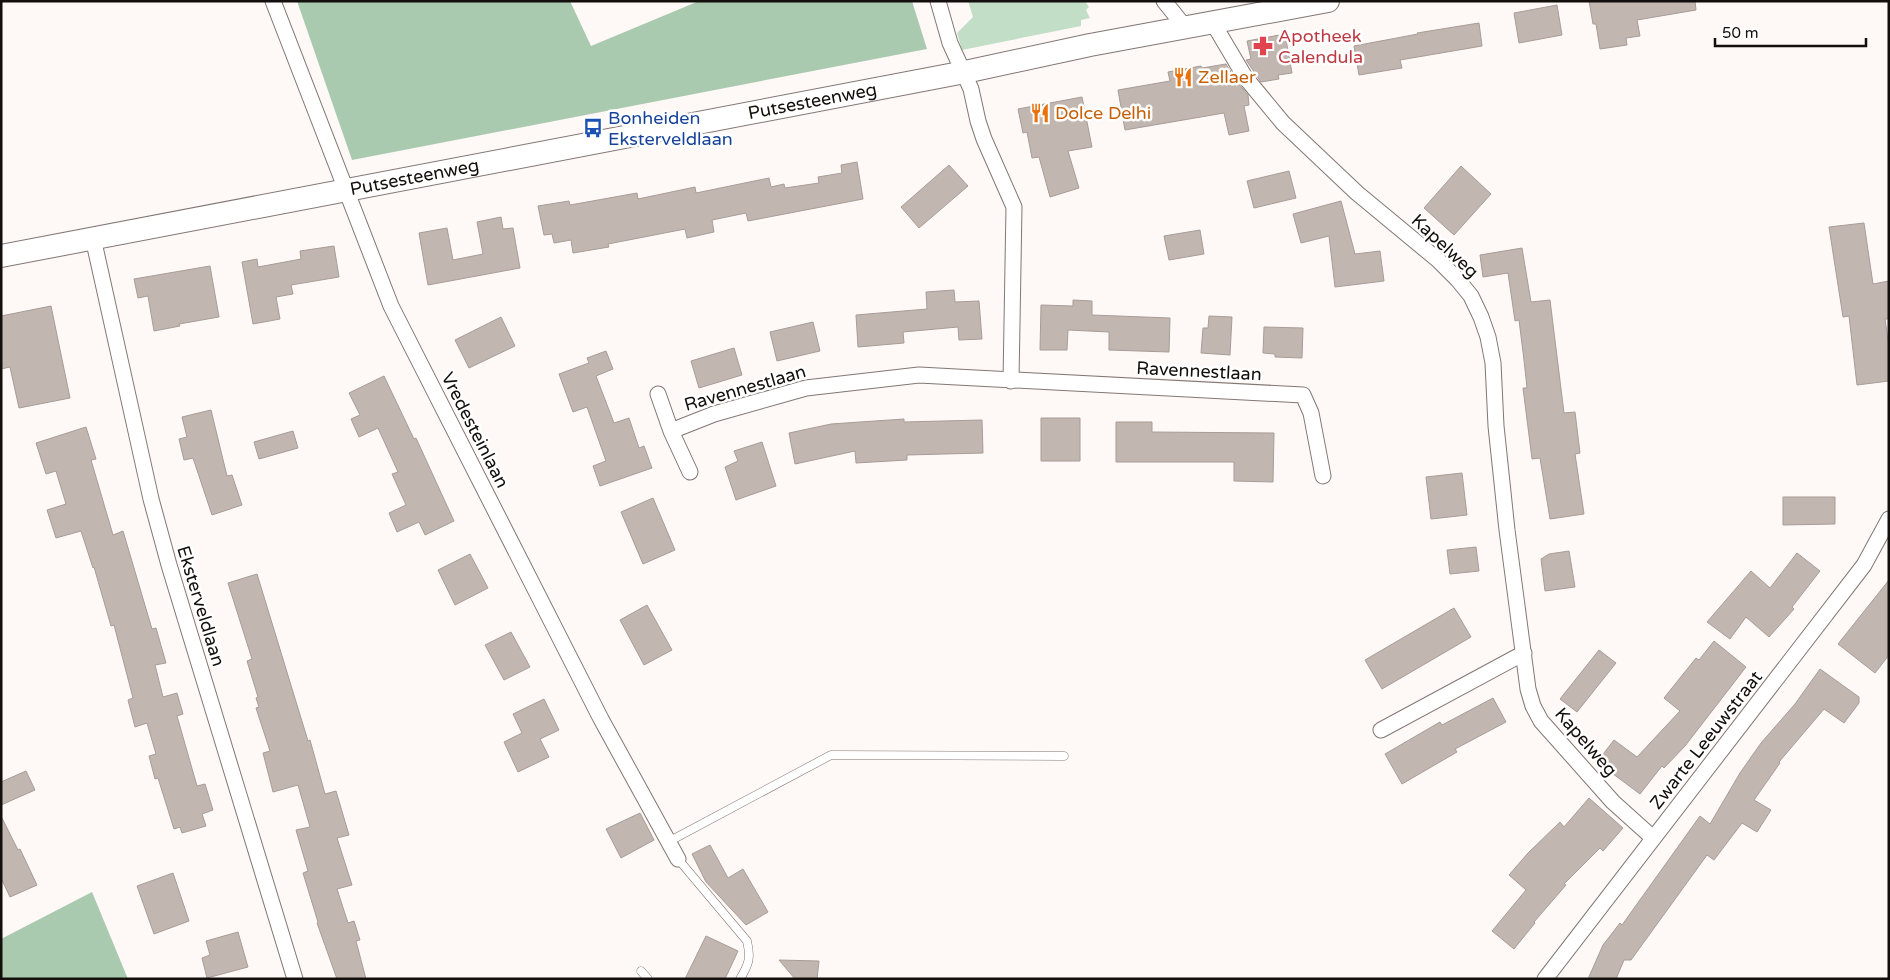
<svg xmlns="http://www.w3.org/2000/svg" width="1890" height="980" font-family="'Varela Round',sans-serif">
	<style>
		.green { fill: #c3dec7 }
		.forest { fill: #aacaaf }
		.building { fill: #c2b6b0; stroke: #a89c97 }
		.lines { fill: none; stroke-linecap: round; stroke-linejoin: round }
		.lane-casing { stroke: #837773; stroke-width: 9 }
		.street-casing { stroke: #837773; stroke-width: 17 }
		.secondary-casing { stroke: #837773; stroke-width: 24 }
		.lane { stroke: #fff; stroke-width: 8 }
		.street { stroke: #fff; stroke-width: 15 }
		.secondary { stroke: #fff; stroke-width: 22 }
		.labels { text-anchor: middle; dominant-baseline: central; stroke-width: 5; stroke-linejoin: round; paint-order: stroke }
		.health-label { font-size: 18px; fill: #be3a42; stroke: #fff; text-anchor: start }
		.food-label { font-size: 18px; fill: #c56008; stroke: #fff; text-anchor: start }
		.street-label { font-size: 18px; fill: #130f0d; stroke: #fff }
		.transit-label { font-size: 18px; fill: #164399; stroke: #fff; text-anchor: start }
	</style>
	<rect width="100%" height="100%" fill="#fef8f6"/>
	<path class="green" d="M968 1H1085L1089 7 1086 10 1090 18 1081 20V26L962 50 957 33 973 17Z"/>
	<path class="forest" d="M297 1H570L591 46 699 1H912L927 49 352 160Z
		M92 892 128 979H1V939Z"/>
	<path class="building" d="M1589 1H1695L1696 10 1637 20 1640 36 1626 38 1627 45 1600 49 1596 24H1593Z
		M1557 5 1562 35 1519 43 1514 13Z
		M1479 23 1482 46 1400 60 1402 68 1359 75 1354 46 1418 34 1417 33Z
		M1285 34 1292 73 1278 75 1279 79 1261 82 1246 60 1251 59 1247 41Z
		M1226 64 1237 82 1248 95 1249 105 1244 106 1249 131 1229 135 1224 113 1125 130 1118 90 1170 81 1168 72 1201 66 1202 68Z
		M1082 97 1092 147 1068 151 1079 188 1050 197 1039 157 1032 158 1027 132 1023 133 1018 109Z
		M857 162 863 199 748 221 746 213 712 220 714 232 687 238 685 229 608 244 609 247 573 253 571 240 554 243 552 234 544 235 538 206 569 201 570 205 637 193 638 199 695 187 696 193 769 178 771 187 784 184 785 188 819 183 818 177 842 173 841 165Z
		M949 165 968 186 919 228 901 207Z
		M1461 166 1491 194 1454 235 1424 208Z
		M1289 171 1296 198 1254 208 1247 181Z
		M1341 201 1355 254 1380 251 1384 281 1335 287 1329 236 1301 243 1293 214Z
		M501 217 503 229 513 228 520 268 428 285 419 233 447 228 453 260 483 254 477 222Z
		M1864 223 1873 284 1889 281V319H1885L1889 348V381L1857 385 1849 316 1843 317 1829 227Z
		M1200 230 1204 254 1169 260 1164 236Z
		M334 246 339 277 291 285 293 294 276 297 280 319 253 324 242 262 257 259 258 267 301 259 300 251Z
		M1522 248 1531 302 1550 300 1564 413 1575 412 1580 453 1575 454 1584 514 1550 519 1540 458 1532 459 1523 388H1527L1524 360 1519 320 1515 321 1508 273 1483 277 1480 255Z
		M210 266 219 317 179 324 180 326 154 331 148 296 138 298 134 279Z
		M954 290 955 302 979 301 982 339 959 340 958 327 903 332 904 343 858 347 856 315 927 309 926 292Z
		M1073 300 1092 301V315L1170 318 1169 352 1109 350V332L1068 330 1067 350H1040L1041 305 1073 306Z
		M51 306 70 398 19 408 10 367 1 369V316Z
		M1209 316 1232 317 1230 355 1201 353 1203 328H1208Z
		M501 317 515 346 469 368 455 340Z
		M813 322 820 351 777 361 770 332Z
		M1264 327 1303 328 1302 358 1275 357V354L1263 353Z
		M734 348 742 375 699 388 691 361Z
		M606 351 613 369 596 376 614 423 629 418 639 448 644 446 652 468 600 486 593 466 606 461 587 407 573 412 559 374 589 363 587 358Z
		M384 376 414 439 416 438 454 521 425 535 419 522 397 532 389 513 406 505 392 474 398 472 378 428 359 437 351 419 360 415 349 393Z
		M211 410 227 476 232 475 242 505 212 515 193 458 184 460 179 439 187 437 182 417Z
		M1041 418H1080V461H1041Z
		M904 419V422L982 420 983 453 907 455V460L856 463 855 451 795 464 789 433 831 424Z
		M1116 422H1152V432L1274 433 1273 482 1234 481V462H1116Z
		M86 427 96 459 91 460 113 535 123 531 152 629 156 628 166 663 155 665 163 697 177 693 183 714 177 716 197 786 205 784 213 810 202 814 206 826 182 833 180 827 174 829 158 778 155 779 149 756 156 754 147 723 135 727 128 700 133 698 114 625 111 626 94 567 93 568 81 531 56 538 47 510 66 504 56 471 46 474 36 443Z
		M293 431 298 448 259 459 254 442Z
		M762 442 776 486 736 500 725 467 738 461 734 451Z
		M1462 473 1467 515 1431 519 1426 477Z
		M1783 497H1835V524L1783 525Z
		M653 498 675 550 643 564 621 512Z
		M1476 547 1479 571 1450 574 1447 550Z
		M1569 551 1575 587 1545 591 1541 559 1549 554Z
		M1797 553 1820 571 1792 607 1794 609 1769 637 1746 617 1730 639 1707 622 1751 571 1770 588Z
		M470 554 488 588 455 605 438 570Z
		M257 574 308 741 310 740 325 794 336 791 349 835 337 838 352 885 337 889 348 923 354 921 360 940 356 941 366 979H337L317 923 318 922 303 873 308 871 296 830 310 827 298 785 273 792 263 753 270 751 256 708 259 707 256 698 258 697 247 661 252 659 228 583Z
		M1889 580V655L1875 673 1838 644Z
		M647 605 672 650 644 665 620 620Z
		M1454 608 1471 637 1382 689 1365 660Z
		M511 632 530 667 504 680 485 645Z
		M1714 641 1746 667 1685 746 1664 768 1662 766 1640 794 1597 762 1614 740 1637 757 1680 711 1664 698 1696 658 1699 660Z
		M1599 650 1616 663 1577 712 1560 699Z
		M1820 669 1859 697V703L1844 723 1824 709 1779 762 1780 763 1754 800 1771 810 1757 832 1742 823 1714 860 1707 855 1631 960H1624L1616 979H1588L1603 945 1620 923 1622 925 1700 816 1710 824 1740 773 1761 743 1795 704Z
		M1493 698 1506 722 1455 749 1457 752 1402 784 1385 754 1440 722 1442 725Z
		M544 699 559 730 540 739 549 757 518 772 504 742 522 733 513 714Z
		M26 771 35 790 1 805V782Z
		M1589 798 1623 828 1603 851 1600 848 1564 884 1566 885 1534 922 1535 923 1514 949 1492 931 1526 890 1509 875 1528 853 1560 822 1564 827Z
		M640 813 654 840 621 858 606 829Z
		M1 816 18 850 20 849 37 885 10 897 1 878Z
		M710 845 728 878 743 869 768 912 746 925 706 882 692 854Z
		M173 873 189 921 154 934 137 886Z
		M238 932 248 967 207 978 202 958 210 955 206 941Z
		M706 936 738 951 725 979H685Z
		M779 960 819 961 817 979H795Z"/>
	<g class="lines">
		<defs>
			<path id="lane" d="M668 842 831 755 1064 756
				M678 859 747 941C751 958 749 964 740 979
				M641 971 648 979"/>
			<path id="street" d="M273 1 391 306 601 719 678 859
				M938 1 950 43 971 89 978 121 984 139 1014 207 1011 381
				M1164 1 1185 27
				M1213 23 1245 77 1283 123 1357 193 1438 260 1458 280 1471 296 1481 317 1488 337 1493 363 1496 426 1507 530 1528 689 1533 706 1541 721 1613 802 1653 838
				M93 238 151 499 169 565 295 979
				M658 394 671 431 690 472
				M671 431 714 414 806 388 919 375 1303 395 1311 413 1323 476
				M1381 730 1524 653
				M1545 979 1864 565 1889 519"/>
			<g id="secondary">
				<path id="s1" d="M1 256 965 72 1090 45 1328 1"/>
			</g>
		</defs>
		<use href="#lane" class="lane-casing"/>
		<use href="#street" class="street-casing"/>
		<use href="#secondary" class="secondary-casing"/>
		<use href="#lane" class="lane"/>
		<use href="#street" class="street"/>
		<use href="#secondary" class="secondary"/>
	</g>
	<defs>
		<symbol id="pharmacy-bare" viewBox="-9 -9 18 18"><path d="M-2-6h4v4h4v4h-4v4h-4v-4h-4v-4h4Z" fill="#e0444e" stroke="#fff" stroke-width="2.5" paint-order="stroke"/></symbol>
		<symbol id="restaurant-bare" viewBox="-9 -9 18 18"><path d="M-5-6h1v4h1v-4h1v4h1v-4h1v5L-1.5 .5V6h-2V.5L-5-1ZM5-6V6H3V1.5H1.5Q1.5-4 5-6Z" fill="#e8710a" stroke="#fff" stroke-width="2.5" paint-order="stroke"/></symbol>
		<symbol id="bus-bare" viewBox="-9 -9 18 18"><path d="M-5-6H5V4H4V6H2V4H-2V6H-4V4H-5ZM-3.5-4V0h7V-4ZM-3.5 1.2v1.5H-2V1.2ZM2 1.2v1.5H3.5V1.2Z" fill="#1a4fb4" stroke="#fff" stroke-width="2.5" paint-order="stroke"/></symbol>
	</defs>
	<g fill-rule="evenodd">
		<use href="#pharmacy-bare" x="1249" y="32" width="28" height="28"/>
		<use href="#restaurant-bare" x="1169" y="63" width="28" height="28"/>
		<use href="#restaurant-bare" x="1026" y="99" width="28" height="28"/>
		<use href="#bus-bare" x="579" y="114" width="28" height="28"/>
	</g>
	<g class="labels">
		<g class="health-label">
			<text x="1278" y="36">Apotheek<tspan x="1278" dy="21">Calendula</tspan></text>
		</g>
		<g class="food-label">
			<text x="1198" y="77">Zellaer</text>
			<text x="1055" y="113">Dolce Delhi</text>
		</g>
		<g class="street-label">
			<text stroke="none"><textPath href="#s1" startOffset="826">Putsesteenweg</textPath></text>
			<text stroke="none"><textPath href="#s1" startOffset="421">Putsesteenweg</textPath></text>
			<text transform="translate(1445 246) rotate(43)">Kapelweg</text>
			<text transform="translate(1199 371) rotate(3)">Ravennestlaan</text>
			<text transform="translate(745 388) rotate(-16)">Ravennestlaan</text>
			<text transform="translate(475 430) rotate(63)">Vredesteinlaan</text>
			<text transform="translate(201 606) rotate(73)">Eksterveldlaan</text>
			<text transform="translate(1706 740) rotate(-52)">Zwarte Leeuwstraat</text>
			<text transform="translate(1586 742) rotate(49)">Kapelweg</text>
		</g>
		<g class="transit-label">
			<text x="608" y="118">Bonheiden<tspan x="608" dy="21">Eksterveldlaan</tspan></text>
		</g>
	</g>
	<rect width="1890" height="980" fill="none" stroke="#130f0d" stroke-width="5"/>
	<path d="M1715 38v8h151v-8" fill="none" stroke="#130f0d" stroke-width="2.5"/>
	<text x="1722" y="38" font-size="15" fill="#130f0d" stroke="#ffffff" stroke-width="4" paint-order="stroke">50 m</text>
</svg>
